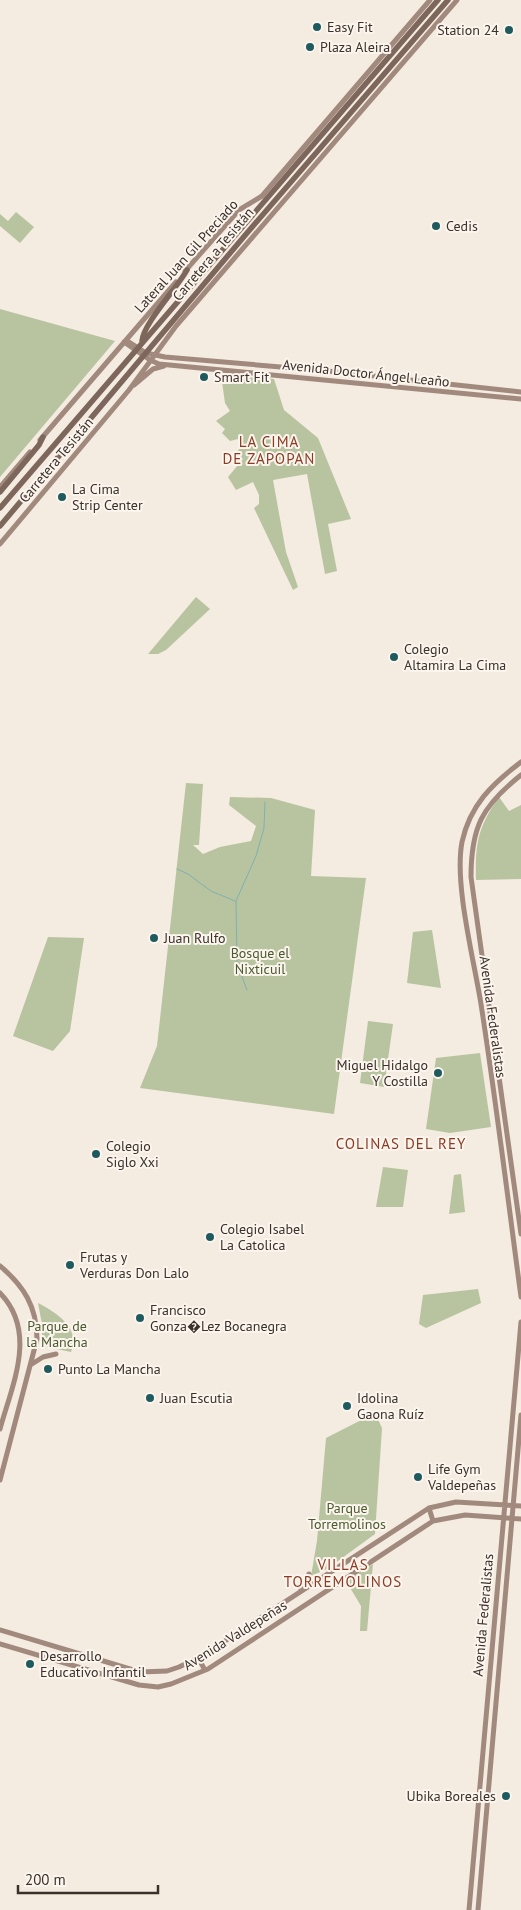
<svg xmlns="http://www.w3.org/2000/svg" width="521" height="1910" font-family="'PT Sans',sans-serif">
	<style>
		.green { fill: #b8c4a0 }
		.lines { fill: none; stroke-linecap: round; stroke-linejoin: round }
		.stream { stroke: #7fb0b2; stroke-width: 1 }
		.secondary { stroke: #a18a7d; stroke-width: 5 }
		.primary { stroke: #7d675c; stroke-width: 5.5 }
		.poi-dot { fill: #1f5a5e; stroke: #fbf5ee; stroke-width: 2 }
		.labels { text-anchor: middle; dominant-baseline: central; stroke-width: 4; stroke-linejoin: round; paint-order: stroke }
		.poi-label { font-size: 14px; fill: #3b302b; stroke: #fbf5ee; text-anchor: start }
		.street-label { font-size: 14px; fill: #3b302b; stroke: #fbf5ee }
		.park-label { font-size: 14px; fill: #4a5a2e; stroke: #fbf5ee }
		.neighbourhood-label { font-size: 15px; letter-spacing: 1px; fill: #8c3b22; stroke: #fbf5ee }
	</style>
	<rect width="100%" height="100%" fill="#f4ebe1"/>
	<path class="green" d="M16 212 34 227 20 243 0 226V214L8 221Z
		M0 309 115 341 0 477Z
		M221 375 274 379 284 410 318 438 351 519 328 524 337 571 325 574 307 474 273 480 286 552 298 587 293 590 254 508 259 504V495L253 482 236 490 228 477 243 459 236 453 242 446 238 439 230 441 222 433 225 429 216 421 230 411 225 403Z
		M196 597 210 609 166 650 158 654H148Z
		M186 783 203 784 199 845H193L203 854 220 847 251 841 256 826 229 805 230 797 271 798 315 810 311 876 366 878 334 1114 140 1088 157 1046Z
		M499 797 509 811 521 805V879L476 880C475 843 478 827 499 797Z
		M432 930 441 988 407 983 413 932Z
		M48 937 84 938 70 1031 53 1051 13 1036Z
		M368 1021 393 1024 384 1087 360 1083Z
		M480 1053 491 1127 450 1133 426 1129 436 1058Z
		M383 1167 408 1170 403 1207H376Z
		M461 1174 465 1212 449 1214 454 1175Z
		M478 1289 481 1303 426 1328 419 1324 423 1295Z
		M38 1303C57 1313 81 1328 71 1352L42 1346V1324Z
		M375 1413 382 1428 375 1534 327 1569 311 1576 317 1541 326 1438Z
		M373 1564 367 1631H360L361 1606 346 1581Z"/>
	<g class="lines">
		<path class="stream" d="M177 869 188 874 211 891 235 901
			M247 990 237 963 236 901 256 856 264 828 265 802"/>
		<path class="secondary" d="M185 271 239 210 262 196 430 0
			M124 342 150 360 159 364 521 399
			M129 342 146 353 165 357 328 371 521 392
			M134 385 153 369 164 366
			M40 440 176 282
			M0 487 30 452
			M0 544 129 390 176 326 457 0
			M521 762C492 784 470 805 462 842 454 884 474 960 481 1004 496 1101 508 1200 521 1297
			M521 775C482 806 471 827 471 877L521 1234
			M0 1266C24 1286 37 1307 37 1339L0 1480
			M0 1293C38 1332 12 1385 0 1429
			M32 1364 43 1357 56 1354
			M429 1508 433 1521
			M301 1589 309 1574
			M0 1630 140 1672 167 1671 179 1667 202 1656 429 1508 456 1502 521 1506
			M0 1644 139 1685 158 1687 171 1684 208 1669 433 1521 465 1515 521 1519
			M198 1658 205 1670
			M469 1910 521 1322
			M478 1910 521 1415"/>
		<path class="primary" d="M142 341C143 324 177 288 187 270
			M0 492 39 445 43 437
			M0 508 438 0
			M0 526 247 233 448 0"/>
	</g>
	<g class="poi-dot">
		<circle cx="317" cy="27" r="5"/>
		<circle cx="509" cy="30" r="5"/>
		<circle cx="310" cy="47" r="5"/>
		<circle cx="436" cy="226" r="5"/>
		<circle cx="204" cy="377" r="5"/>
		<circle cx="62" cy="497" r="5"/>
		<circle cx="394" cy="657" r="5"/>
		<circle cx="154" cy="938" r="5"/>
		<circle cx="438" cy="1073" r="5"/>
		<circle cx="96" cy="1154" r="5"/>
		<circle cx="210" cy="1237" r="5"/>
		<circle cx="70" cy="1265" r="5"/>
		<circle cx="140" cy="1318" r="5"/>
		<circle cx="48" cy="1369" r="5"/>
		<circle cx="150" cy="1398" r="5"/>
		<circle cx="347" cy="1406" r="5"/>
		<circle cx="418" cy="1477" r="5"/>
		<circle cx="30" cy="1664" r="5"/>
		<circle cx="506" cy="1796" r="5"/>
	</g>
	<g class="labels">
		<g class="poi-label">
			<text x="327" y="27">Easy Fit</text>
			<text x="499" y="30" text-anchor="end">Station 24</text>
			<text x="320" y="47">Plaza Aleira</text>
			<text x="446" y="226">Cedis</text>
			<text x="214" y="377">Smart Fit</text>
			<text x="72" y="489">La Cima<tspan x="72" dy="16">Strip Center</tspan></text>
			<text x="404" y="649">Colegio<tspan x="404" dy="16">Altamira La Cima</tspan></text>
			<text x="164" y="938">Juan Rulfo</text>
			<text x="428" y="1065" text-anchor="end">Miguel Hidalgo<tspan x="428" dy="16">Y Costilla</tspan></text>
			<text x="106" y="1146">Colegio<tspan x="106" dy="16">Siglo Xxi</tspan></text>
			<text x="220" y="1229">Colegio Isabel<tspan x="220" dy="16">La Catolica</tspan></text>
			<text x="80" y="1257">Frutas y<tspan x="80" dy="16">Verduras Don Lalo</tspan></text>
			<text x="150" y="1310">Francisco<tspan x="150" dy="16">Gonza�Lez Bocanegra</tspan></text>
			<text x="58" y="1369">Punto La Mancha</text>
			<text x="160" y="1398">Juan Escutia</text>
			<text x="357" y="1398">Idolina<tspan x="357" dy="16">Gaona Ruíz</tspan></text>
			<text x="428" y="1469">Life Gym<tspan x="428" dy="16">Valdepeñas</tspan></text>
			<text x="40" y="1656">Desarrollo<tspan x="40" dy="16">Educativo Infantil</tspan></text>
			<text x="496" y="1796" text-anchor="end">Ubika Boreales</text>
		</g>
		<g class="street-label">
			<text transform="translate(213 254) rotate(-50)">Carretera a Tesistán</text>
			<text transform="translate(186 256) rotate(-48)">Lateral Juan Gil Preciado</text>
			<text transform="translate(366 373) rotate(6)">Avenida Doctor Ángel Leaño</text>
			<text transform="translate(56 460) rotate(-50)">Carretera Tesistán</text>
			<text transform="translate(493 1017) rotate(82)">Avenida Federalistas</text>
			<text transform="translate(483 1615) rotate(-85)">Avenida Federalistas</text>
			<text transform="translate(235 1635) rotate(-32)">Avenida Valdepeñas</text>
		</g>
		<g class="park-label">
			<text x="260" y="953">Bosque el<tspan x="260" dy="16">Nixticuil</tspan></text>
			<text x="57" y="1326">Parque de<tspan x="57" dy="16">la Mancha</tspan></text>
			<text x="347" y="1508">Parque<tspan x="347" dy="16">Torremolinos</tspan></text>
		</g>
		<g class="neighbourhood-label">
			<text x="269" y="441">LA CIMA<tspan x="269" dy="17">DE ZAPOPAN</tspan></text>
			<text x="401" y="1143">COLINAS DEL REY</text>
			<text x="343" y="1564">VILLAS<tspan x="343" dy="17">TORREMOLINOS</tspan></text>
		</g>
	</g>
	<path d="M18 1885v8h140v-8" fill="none" stroke="#3b302b" stroke-width="2.5"/>
	<text x="25" y="1885" font-size="15" fill="#3b302b" stroke="#fbf5ee" stroke-width="4" paint-order="stroke">200 m</text>
</svg>
